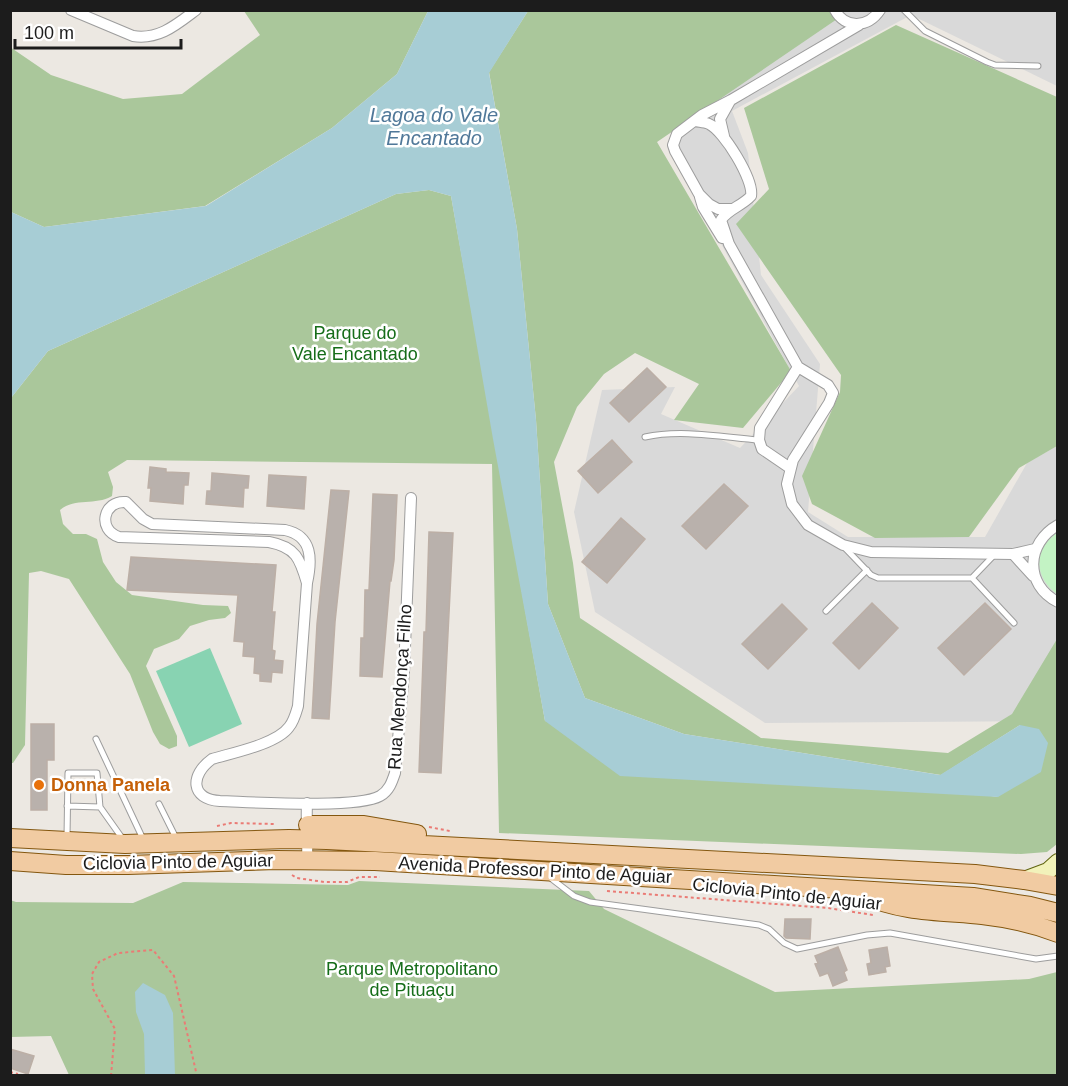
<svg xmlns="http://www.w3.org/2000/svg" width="1068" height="1086" font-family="Arial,sans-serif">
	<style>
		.residential { fill: #d9d9d9 }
		.forest { fill: #aac79b }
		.park { fill: #c3f3c4 }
		.pitch { fill: #88d3b2 }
		.water { fill: #a7cdd5 }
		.building { fill: #b9b1ac; stroke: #bcafa6; stroke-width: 1.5 }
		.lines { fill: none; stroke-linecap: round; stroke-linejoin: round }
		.lane-casing { stroke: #9d9d9d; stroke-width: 7 }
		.street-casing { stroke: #9d9d9d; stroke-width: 12 }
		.secondary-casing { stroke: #606510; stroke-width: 18 }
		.primary-casing { stroke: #84570f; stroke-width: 20 }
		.path { stroke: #ea7b75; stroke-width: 2; stroke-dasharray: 3 3; stroke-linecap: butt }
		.lane { stroke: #fff; stroke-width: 5 }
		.street { stroke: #fff; stroke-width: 10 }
		.secondary { stroke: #f2f2ba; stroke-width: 16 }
		.primary { stroke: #f1cba2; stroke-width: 18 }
		.food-dot { fill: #e8710a; stroke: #fff; stroke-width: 2 }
		.labels { text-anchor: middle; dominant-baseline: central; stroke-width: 5; stroke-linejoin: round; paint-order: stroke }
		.park-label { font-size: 18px; fill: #166d19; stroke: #fff }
		.street-label { font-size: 18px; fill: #1c1c1c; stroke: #fff }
		.food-label { font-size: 18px; font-weight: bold; fill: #c56008; stroke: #fff; text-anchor: start }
		.water-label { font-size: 20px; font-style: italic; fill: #507899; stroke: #fff }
	</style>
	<rect width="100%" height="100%" fill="#ece8e2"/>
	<path class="residential" d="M796 11H1057V86L911 15 732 111 748 153 761 275 820 364 808 512 848 537H985L1027 463 1057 446V721L765 723 595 612 574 512 602 390 675 387 661 414 740 448 799 386 667 145Z"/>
	<path class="forest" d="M244 11H428L397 74 332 128 205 206 44 227 11 212 10 47 51 75 123 99 182 94 260 35Z
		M528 11H843V15L657 142 791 371 743 428 674 420 699 384 635 353 604 374 577 407 554 462 573 563 580 618 761 738 948 753 1012 714 1057 639V844L1047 852 1021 854 499 833 492 464 127 460 108 472 113 487 112 496C95 506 76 497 60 510L63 524 73 534H86L97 539 103 562 116 582 132 595 203 605 228 606 231 613 225 618 209 620 190 626 179 639 154 649 146 666 177 736V746L169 749 160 744 153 732 130 674 69 579 41 571 29 573 25 745 13 763H11V398L48 351 396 194 429 190 451 196 545 721 997 797 1020 725 941 775 684 734 585 698 548 604 536 420 517 229 489 72Z
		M896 25 1057 97V446L1019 468 969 537 875 538 812 504 802 476 840 392 841 375 736 224 769 189 744 108Z
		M359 881 589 891 604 909 775 992 1029 979 1057 972V1075H69L51 1036 11 1037 10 900 16 902 133 903 183 882 348 885Z"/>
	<path class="park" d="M1057 533V594C1034 578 1033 549 1057 533Z"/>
	<path class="pitch" d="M210 648 242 724 189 747 156 671Z"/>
	<path class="water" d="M428 11H528L489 73 517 229 536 420 548 604 585 698 684 734 940 775 1020 725 1039 729 1048 743 1041 772 998 797 620 776 545 721 493 439 451 196 429 190 396 194 48 351 11 398V212L44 227 206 206 332 128 397 74Z
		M143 983 165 995 173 1013 175 1075H145L144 1034 136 1012 135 992Z"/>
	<path class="building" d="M647 368 666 387 629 422 610 403Z
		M612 440 632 462 598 493 578 471Z
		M150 467 166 469V472L189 473 188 485H184L183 504 150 501 151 488H148Z
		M212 473 249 476 248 488H244L243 507 206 504 207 491H211Z
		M269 475 306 477 304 509 267 506Z
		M724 484 748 506 706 549 682 526Z
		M331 490 349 491 335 622 329 719 312 718 317 624Z
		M373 494 397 495 394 560 391 581H390L382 677 360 676 361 638H364L365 590H369Z
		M621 518 645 539 607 583 582 562Z
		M429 532 453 533 441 773 419 772 424 632H426Z
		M131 557 276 565 272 612H275L272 650 275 651 274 660 283 661 282 673 272 672 271 682 260 681V674L254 673 255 657 243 656 244 642 234 641 238 595 127 590Z
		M872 603 898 628 859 669 833 643Z
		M985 603 1011 629 964 675 938 648Z
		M782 604 807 629 768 669 742 644Z
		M31 724H54V760H47V810H31Z
		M785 919H811L810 939 786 938 784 936Z
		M838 947 847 970 844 972 847 980 833 986 828 973 820 976 815 964 818 963 815 956Z
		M887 947 890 966 885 967 886 972 869 975 867 964 871 963 869 950Z
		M10 1049 34 1056 28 1074 10 1068Z"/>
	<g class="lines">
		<defs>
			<path id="lane" d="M904 10 925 31 987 62 995 65 1038 66
				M645 437C681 429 722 437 759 440
				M846 549 871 575 878 578H972L995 554
				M972 578 1014 623
				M826 611 867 570
				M96 739 143 839
				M159 804 177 840
				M67 806 100 807
				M67 837 68 773H97L100 807 122 838
				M548 876 574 896 590 902 759 925 769 929 784 943 797 949 867 935 890 933 1036 959 1058 956"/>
			<path id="street" d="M71 10 133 36C159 40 176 25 196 10
				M835 10C845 29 868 28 880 10
				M695 121C700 122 705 122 709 124 724 131 754 180 751 196 742 206 728 209 721 220L729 244 798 367 828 385 833 393 829 403 793 460 787 484 792 504 808 525 843 545 871 552 1013 554 1035 549
				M724 136 720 119 730 101
				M700 197 703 207 722 238
				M733 209H718L709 204 699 194 675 151 673 145 677 134 702 115 731 100 859 25
				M790 468 762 449 759 440 760 428 798 367
				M1058 525C1026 543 1024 585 1058 602
				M1013 554 1033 576
				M307 583C300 559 296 547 269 542L119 537C97 530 103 500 126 502L143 519 152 524 285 530C313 536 312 560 307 583L298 706C296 713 294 721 289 727 277 744 232 753 212 759 190 775 190 799 220 801 252 802 357 809 380 796 389 791 392 782 395 773L404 672 411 498
				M307 803C306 822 308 841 307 860"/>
			<path id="secondary" d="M1024 880 1048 871 1058 862"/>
			<path id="primary" d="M308 825H364L417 834
				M10 838 125 844 289 839 327 840 975 874 1024 880 1058 886
				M10 861 66 865H128L276 860 375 861 973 897 1030 906 1058 913
				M864 895C901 912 942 911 982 915 1008 918 1032 923 1058 933"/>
		</defs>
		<use href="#lane" class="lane-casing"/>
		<use href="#street" class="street-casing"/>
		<use href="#secondary" class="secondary-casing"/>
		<use href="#primary" class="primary-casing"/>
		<path class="path" d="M217 826 231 823 274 824
			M429 827 450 831
			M292 875 297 878 324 882H347L359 877H380
			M607 891 828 908 873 915
			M10 1072 18 1074
			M111 1076 115 1029 93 989 92 974 99 962 118 953 153 950 174 976 197 1076"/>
		<use href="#lane" class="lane"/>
		<use href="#street" class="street"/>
		<use href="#secondary" class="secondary"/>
		<use href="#primary" class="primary"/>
	</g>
	<circle class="food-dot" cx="39" cy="785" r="6"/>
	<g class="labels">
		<g class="park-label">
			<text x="355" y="333">Parque do<tspan x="355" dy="21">Vale Encantado</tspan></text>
			<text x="412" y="969">Parque Metropolitano<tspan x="412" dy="21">de Pituaçu</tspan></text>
		</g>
		<g class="street-label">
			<text transform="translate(400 687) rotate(-86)">Rua Mendonça Filho</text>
			<text transform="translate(178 862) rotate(-1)">Ciclovia Pinto de Aguiar</text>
			<text transform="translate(535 870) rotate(3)">Avenida Professor Pinto de Aguiar</text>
			<text transform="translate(787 894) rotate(6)">Ciclovia Pinto de Aguiar</text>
		</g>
		<g class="food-label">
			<text x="51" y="785">Donna Panela</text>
		</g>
		<g class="water-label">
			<text x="434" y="115">Lagoa do Vale<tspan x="434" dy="23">Encantado</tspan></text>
		</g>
	</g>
	<rect width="1068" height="1086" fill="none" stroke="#1c1c1c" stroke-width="24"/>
	<path d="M15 39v9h166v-9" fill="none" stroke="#1c1c1c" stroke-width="3"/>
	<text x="24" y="39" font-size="18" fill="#1c1c1c" stroke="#ffffff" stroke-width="4.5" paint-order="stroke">100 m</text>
</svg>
